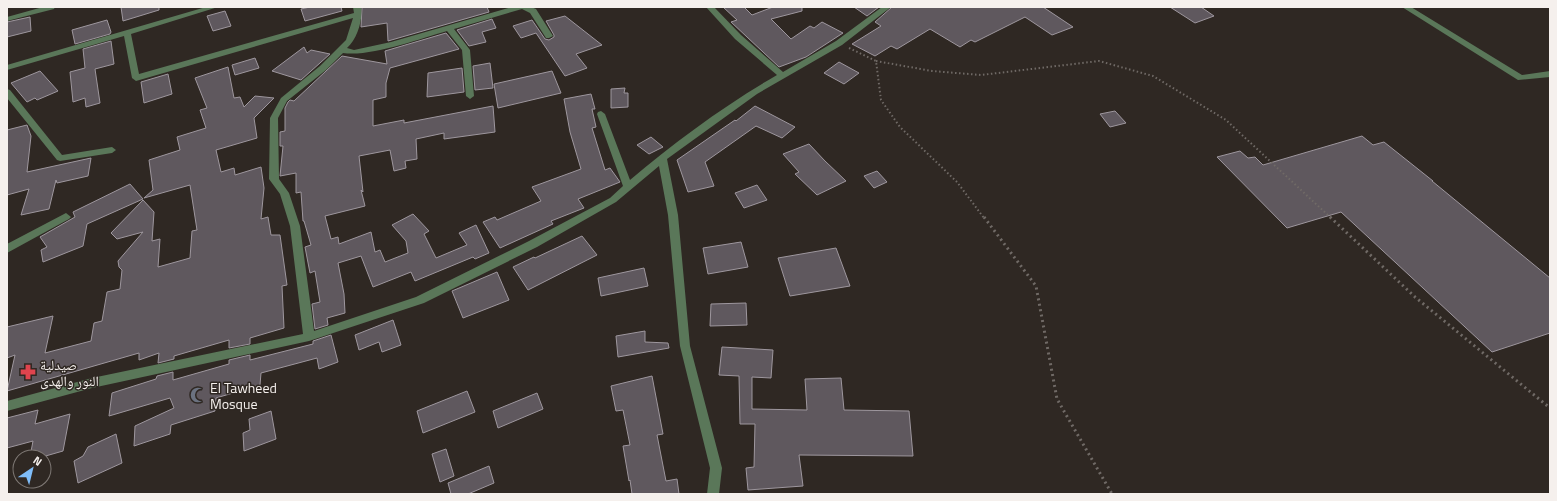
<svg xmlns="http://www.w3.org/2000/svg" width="1557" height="501" font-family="'Titillium Web','Noto Naskh Arabic',sans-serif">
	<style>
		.building { fill: #5f585e; stroke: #9e979e }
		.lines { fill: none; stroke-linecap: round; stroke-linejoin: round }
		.path-far1 { stroke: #706a66; stroke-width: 2; stroke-dasharray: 1.5 2.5; stroke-linecap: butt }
		.path { stroke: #706a66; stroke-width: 3; stroke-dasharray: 2 3.5; stroke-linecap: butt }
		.minor { fill: #5a7759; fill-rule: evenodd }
		.labels { text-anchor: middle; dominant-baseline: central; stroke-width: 3; stroke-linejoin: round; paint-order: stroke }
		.poi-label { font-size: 14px; fill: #f5f0ed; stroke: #2f2823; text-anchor: start }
	</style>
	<rect width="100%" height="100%" fill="#2f2823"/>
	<path class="building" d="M121 7H159V10L123 21Z
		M310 7H341L342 11 305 21 301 9Z
		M362 7H487L489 12 388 41 387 23 361 27Z
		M723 7H744L752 15 773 7H802V11L771 19 791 39 810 26 814 28 822 22 843 33 806 57 779 67 731 22 737 20Z
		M854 7H879L867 16Z
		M892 7H1043L1073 27 1052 35 1025 17 975 42 971 40 960 47 930 29 897 49 891 46 875 56 852 44 881 26 875 22Z
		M1170 7H1201L1214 16 1195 23Z
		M225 11 231 26 213 31 207 16Z
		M565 16 602 45 576 54 587 68 565 76 536 33 521 38 513 26 532 20 545 39 549 40 554 37V35L546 21Z
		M30 17 31 31 7 37V22Z
		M492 19 496 28 482 32 486 42 469 46 457 30Z
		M107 20 111 32 110 34 75 44 72 30Z
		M446 33 459 49 390 68 386 83V97L373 100V126L404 120V123L493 106 495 132 444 139V133L416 139 417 159 405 161 406 168 394 171 390 150 359 156 363 192 361 190 365 206 325 216 331 239 338 237 339 244 371 232 375 252 380 250 385 262 408 253 406 241 392 225 413 214 429 231 424 234 436 258 467 245 459 233 476 225 489 253 475 259 473 257 415 281 411 272 373 287 361 256 338 263 344 294 345 313 327 318 328 325 315 329 312 304 320 302 315 271 310 273 305 247 311 245 304 221H303L301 192 296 193V173L280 176 283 146H280V132L285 131V108L288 102 290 100 294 101 342 56 387 64 385 51Z
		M111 41 114 64 95 69 100 103 86 107 85 98 73 102 70 72 85 68 83 49Z
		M304 47 307 53 311 50 330 54 301 80 272 71Z
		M255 58 259 68 235 75 232 65Z
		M839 62 859 73 844 84 824 73Z
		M490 63 493 88 475 90 473 66Z
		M228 67 234 98 240 97 244 107 255 96 274 98 254 118 257 138 216 150 221 172 234 168 235 175 261 167 264 188 261 219 268 217 271 235H280L287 285 282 286 284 328 250 338V344L229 348V340L174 356V359L158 363 159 353 139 360V353L7 391 15 355 7 358V327L53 316 45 353 91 341 94 323 102 321 107 292 120 289 122 270 119 267 118 261 143 232 117 239 111 233 143 200 154 212 152 241 160 239 158 267 190 258 192 231 197 230 190 185 144 198 153 190 149 160 180 150 177 137 206 128 200 110 207 108 195 78Z
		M462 68 464 92 427 97 428 73Z
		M40 71 58 91 37 100 35 98 27 102 11 83Z
		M552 71 561 93 498 108 494 84Z
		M168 74 172 94 144 103 141 82Z
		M625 88 624 93H628V107L611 108V89Z
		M591 94 595 109H592L596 127 592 128 605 170 610 168 620 182 578 199 584 208 551 221 553 224 500 248 483 222 495 217 497 220 541 201 532 187 581 169 570 132 564 99Z
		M755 106 795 127 782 138 756 126 705 162 714 186 688 192 677 160 735 120 736 121Z
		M1115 111 1126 123 1110 127 1100 114Z
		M27 125 31 136 27 172 91 158 88 176 57 183 56 180 49 209 21 215 29 189 7 195V130Z
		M1362 136 1373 145 1384 142 1433 181H1432L1550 278V333L1492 352 1341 212 1287 228 1217 157 1240 151 1248 158 1255 157 1263 165Z
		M651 137 663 147 649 154 637 145Z
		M809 144 825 161 846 181 817 195 795 174 799 172 783 154Z
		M877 171 887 182 874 188 864 176Z
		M130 184 143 199 87 224 83 246 43 262 41 250 47 247 40 237 75 217 73 212Z
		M757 185 767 200 744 208 735 193Z
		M582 236 597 255 528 290 513 267 534 257 535 258Z
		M741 242 748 267 708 274 703 248Z
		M836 248 850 286 790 296 778 258Z
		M644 268 648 286 601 296 598 278Z
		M497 272 509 300 463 318 452 291Z
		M746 303 747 325 710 326 711 304Z
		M393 320 401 345 382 352 379 342 359 350 355 335Z
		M645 331V342L668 343 669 348 618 357 616 336Z
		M331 335 338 362 319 369 317 358 261 373 260 385 216 398 215 411 171 425 170 434 134 446 135 426 174 408 170 398 109 416 112 393 156 379 157 376 173 372V380L229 364V360L250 355V360L313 344V341Z
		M722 347 773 350 771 378 752 377V409L807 410 805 379 841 378 844 410 909 411 913 456 799 455 803 486 748 490 746 468 754 467 755 424H740L739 376 719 375Z
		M652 376 663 434 657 435 666 481 677 479 679 494H632L630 480 629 481 623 446 630 445 623 410 616 411 611 386Z
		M467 391 475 412 423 433 417 411Z
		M537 393 543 409 498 428 493 411Z
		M38 410 35 424 70 414 63 451 42 457H30L33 441 7 448V418Z
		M271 411 276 439 244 451 243 433 250 430 249 419Z
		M116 434 122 463 78 483 74 461 83 456 88 447Z
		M446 449 454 476 440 482 432 454Z
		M489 466 494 483 468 494H451L448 483Z"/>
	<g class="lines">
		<path class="path-far1" d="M849 48 876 61 881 100 900 127 957 182 984 218
			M876 61 932 71 981 75 1099 61 1153 76 1226 120 1331 218"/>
		<path class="path" d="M984 217 1036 286 1057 399 1112 494
			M1330 217 1415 297 1550 408"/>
		<path class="minor" d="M43 7H55L54 9 7 21V17Z
			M206 7H218L131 34 139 74 354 13 353 7H361C363 21 357 39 347 48L354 50 391 42 512 7H531L536 9 553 36 549 38H546L530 13 522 9 454 29 470 50 474 96 470 99 466 96 462 50 447 31C419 39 371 57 343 53L326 70 287 101 278 118 279 179 289 193 300 226 314 331 416 297 529 241 610 198 623 186 597 114 598 112 601 111 605 114 630 180C676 141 725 105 777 75L735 39 706 7H714L741 35 783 72 836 41 882 7H891L842 45 757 94 667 159 678 215 690 346 722 468 719 494H707L710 468 680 346 668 215 659 166 616 202 537 247 424 303 309 341 92 388 7 411V401L92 378 303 334 290 226 280 194 269 179 270 118 281 98 320 66 346 40 353 18 136 81 132 78 124 36 7 70V65Z
			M1402 7H1411L1522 75 1550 71V77L1518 80Z
			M7 89 10 90 62 155 112 147 116 150 112 153 60 161 57 160 7 98Z
			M66 213 71 217 69 219 7 253V244Z"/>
	</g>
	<defs>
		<symbol id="pharmacy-bare" viewBox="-9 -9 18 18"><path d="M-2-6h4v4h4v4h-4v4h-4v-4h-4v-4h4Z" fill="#e0444e" stroke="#2f2823" stroke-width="2.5" paint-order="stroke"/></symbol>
		<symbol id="mosque-bare" viewBox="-9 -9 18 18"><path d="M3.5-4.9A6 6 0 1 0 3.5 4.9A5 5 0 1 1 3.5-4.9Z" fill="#6b7280" stroke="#2f2823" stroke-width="2.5" paint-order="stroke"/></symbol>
	</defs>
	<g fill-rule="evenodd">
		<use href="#pharmacy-bare" x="17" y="361" width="22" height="22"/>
		<use href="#mosque-bare" x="187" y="384" width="22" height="22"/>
	</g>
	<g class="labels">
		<g class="poi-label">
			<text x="40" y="364">صيدلية<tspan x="40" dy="16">النور والهدى</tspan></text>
			<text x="210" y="387">El Tawheed<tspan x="210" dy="16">Mosque</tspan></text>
		</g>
	</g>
	<rect width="1557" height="501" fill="none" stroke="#f5f0ed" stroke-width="16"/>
	<g transform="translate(32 469) rotate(35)"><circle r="19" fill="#2f2823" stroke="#7e7874"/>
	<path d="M0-3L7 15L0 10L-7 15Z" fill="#7fbdf9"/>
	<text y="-6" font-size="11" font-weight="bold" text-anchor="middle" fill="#f5f0ed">N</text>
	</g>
</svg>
